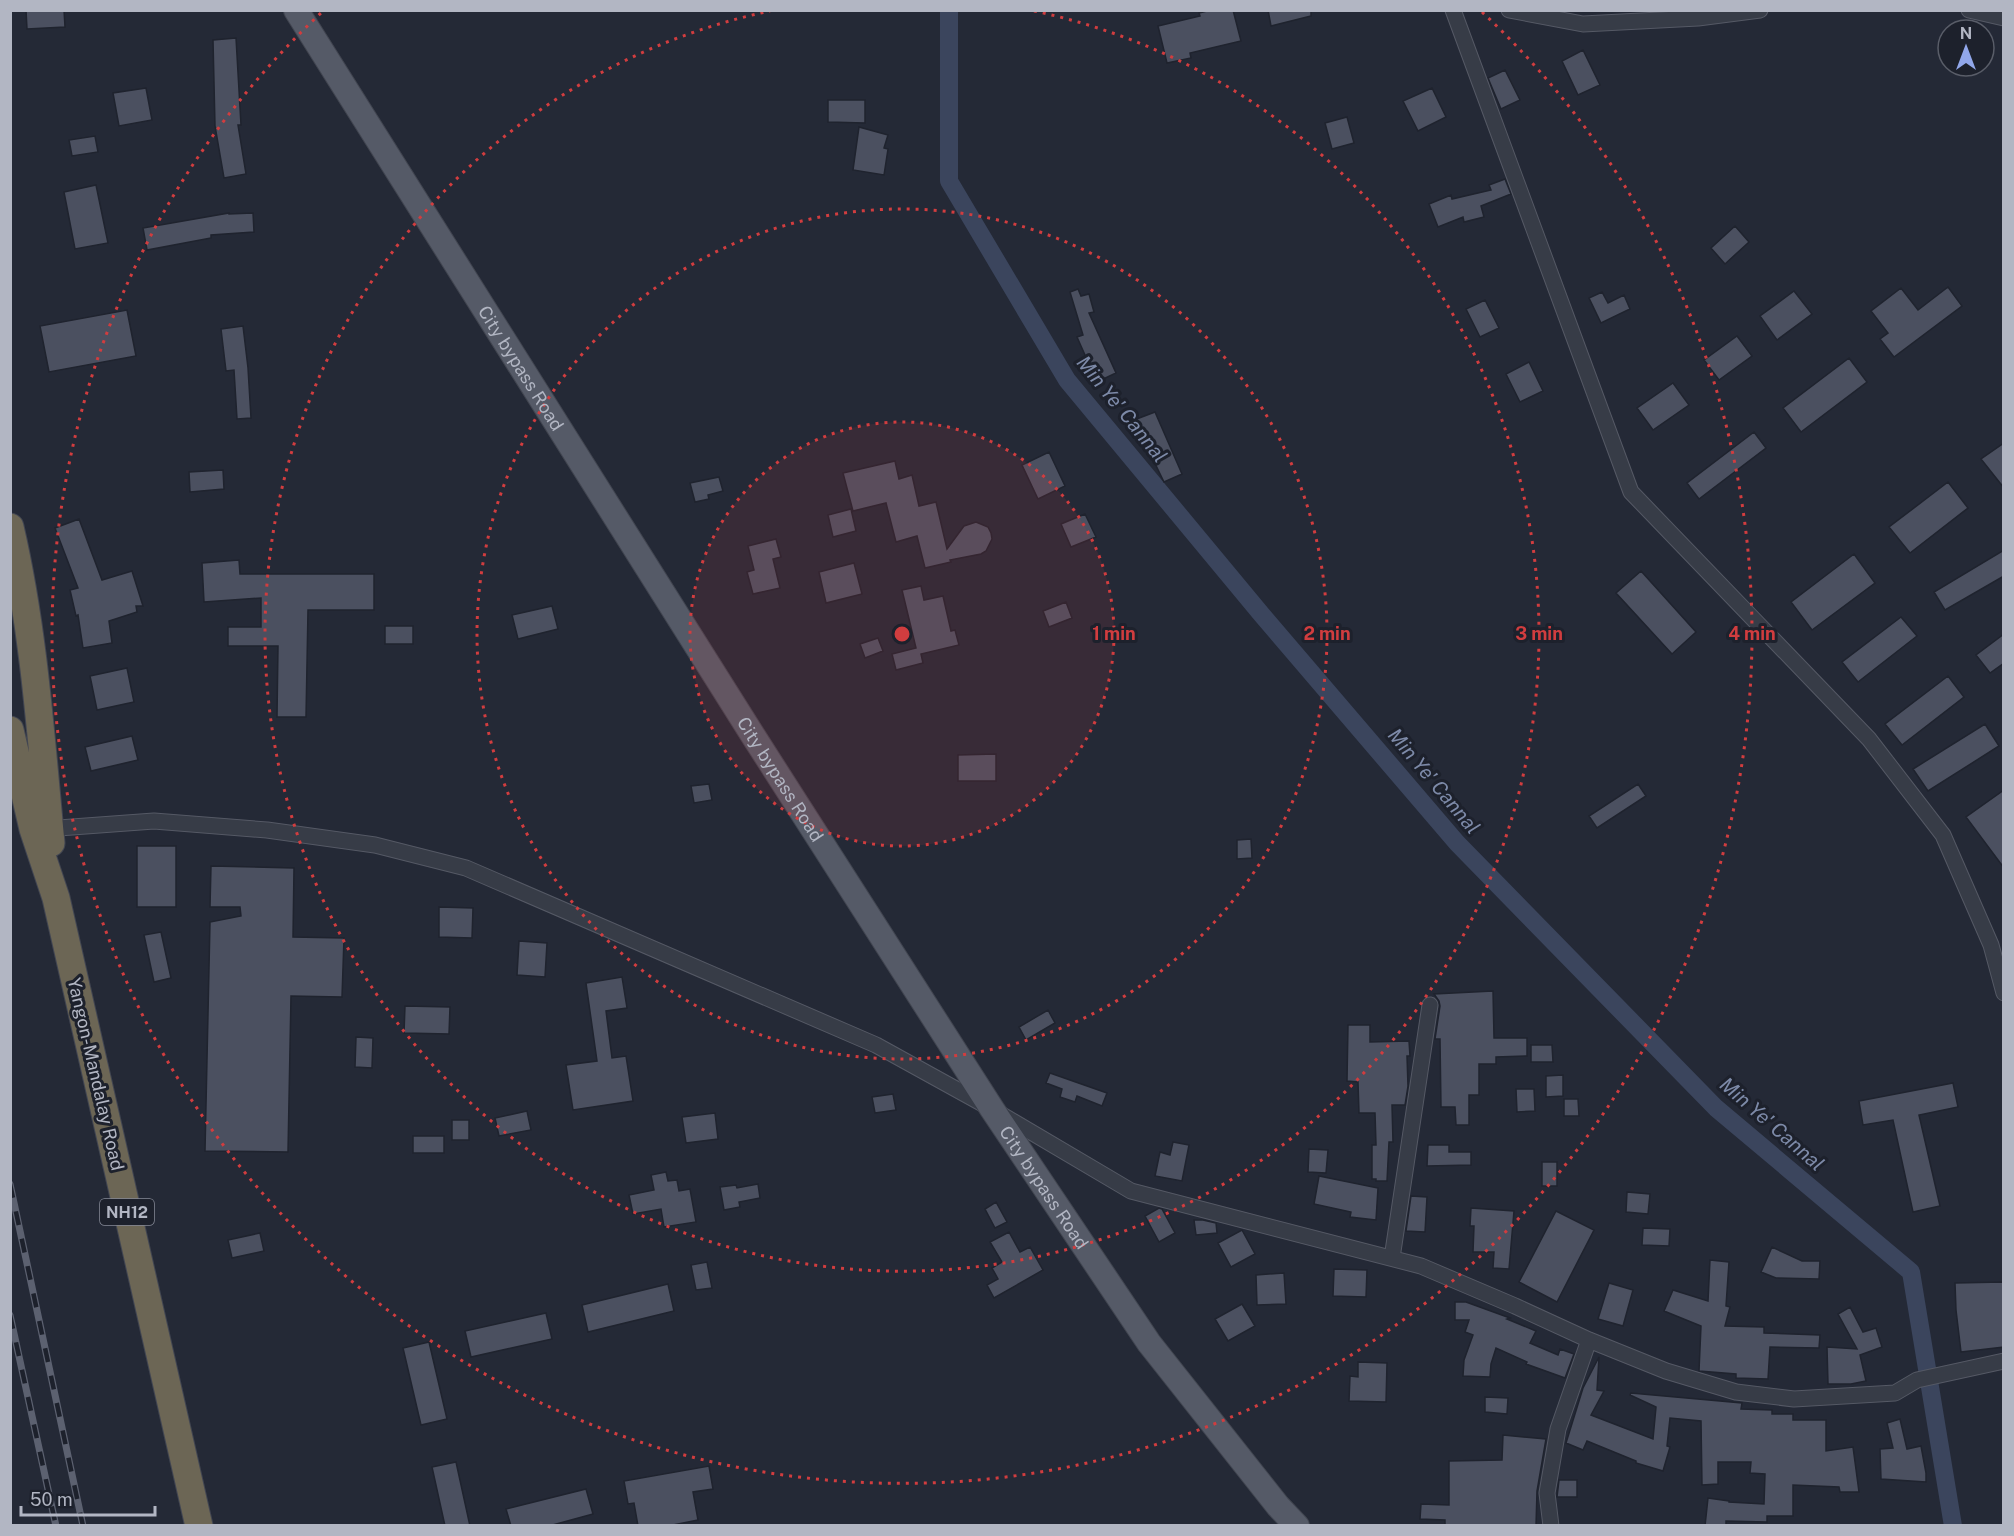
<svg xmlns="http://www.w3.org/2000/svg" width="2014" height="1536" font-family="'Public Sans',sans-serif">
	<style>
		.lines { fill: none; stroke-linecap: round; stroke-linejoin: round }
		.canal { stroke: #3b455d; stroke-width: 18 }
		.building { fill: #4b5060; stroke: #1f232e; stroke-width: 1.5 }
		.street-casing { stroke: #555965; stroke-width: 17 }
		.primary-casing { stroke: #414550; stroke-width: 26 }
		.highway-casing { stroke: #424652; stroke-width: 29 }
		.street { stroke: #373c47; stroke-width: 15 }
		.primary { stroke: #555a67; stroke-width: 24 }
		.highway { stroke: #6c6655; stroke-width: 27 }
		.rail-casing { stroke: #5c6170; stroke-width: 7 }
		.rail { stroke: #1d212c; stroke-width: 4.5; stroke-dasharray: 14; stroke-linecap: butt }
		.ring { fill: none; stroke: #d13d3f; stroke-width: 3; stroke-dasharray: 3 6 }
		.labels { text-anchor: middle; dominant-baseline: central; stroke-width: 6; stroke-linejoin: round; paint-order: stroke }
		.shield { fill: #1d212c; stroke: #858996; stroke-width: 1.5 }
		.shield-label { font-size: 16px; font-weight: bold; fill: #b2b6c3 }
		.street-label { font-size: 18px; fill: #b2b6c3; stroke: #1d212c }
		.water-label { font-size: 20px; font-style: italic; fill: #7d8aa8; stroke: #1d212c }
		.centre { fill: #d13d3f; stroke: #1d212c; stroke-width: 3 }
		.ring-label { font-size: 18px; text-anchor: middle; font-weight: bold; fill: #d13d3f; stroke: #1d212c; stroke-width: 6; stroke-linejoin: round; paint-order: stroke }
	</style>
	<rect width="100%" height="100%" fill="#242936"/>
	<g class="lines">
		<path class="canal" d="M949 10V181L1067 380 1262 615 1457 843 1716 1108 1911 1272 1953 1526"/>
	</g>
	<path class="building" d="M26 10H64L65 27 27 29Z
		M1211 10H1233L1241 41 1190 53 1191 58 1167 63 1158 26 1200 16 1199 13Z
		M1268 10H1311V16L1271 26Z
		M236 38 241 125H238L246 174 224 178 215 126 213 40Z
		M1583 50 1600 85 1578 95 1562 61Z
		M1505 70 1520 100 1501 109 1488 78Z
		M146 88 152 120 119 126 113 93Z
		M1432 88 1446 117 1418 131 1403 101Z
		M828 100H865V123L828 122Z
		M1347 117 1354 143 1332 149 1325 123Z
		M859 127 888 135 884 148 888 149 884 175 853 170Z
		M95 136 98 152 72 156 69 140Z
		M1505 179 1511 194 1481 206 1484 217 1464 222 1463 217 1438 227 1429 204 1451 195 1452 199 1491 190 1489 185Z
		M96 185 108 243 75 249 64 192Z
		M229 213V214L253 213 254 232 211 235V238L147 250 143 228Z
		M1735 226 1749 242 1725 264 1711 248Z
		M1948 287 1962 306 1894 357 1880 339 1888 333 1871 311 1901 288 1918 310Z
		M1078 289 1081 296 1089 294 1094 312 1089 313 1116 373 1097 382 1077 337 1083 335 1070 292Z
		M1794 291 1812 314 1777 340 1760 316Z
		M1602 292 1608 303 1624 295 1630 309 1601 323 1589 298Z
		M1485 300 1499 328 1480 337 1466 309Z
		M127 310 136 356 49 372 40 326Z
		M243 326 248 368 251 418 237 419 234 370 226 371 221 329Z
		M1737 336 1752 356 1719 380 1704 360Z
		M1849 358 1867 382 1801 432 1783 408Z
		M1529 362 1543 391 1520 402 1506 374Z
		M1673 383 1689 405 1653 430 1637 408Z
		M1155 412 1182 474 1164 482 1134 420Z
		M1754 432 1766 448 1699 499 1687 483Z
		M2004 443V488L1981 459Z
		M1049 452 1065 486 1038 499 1022 465Z
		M895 461 899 479 912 475 919 506 936 502 947 549 964 526 976 522 988 527 991 533 992 539 986 551 981 554 950 560 951 562 925 568 917 536 896 542 886 503 853 511 843 473Z
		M223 470 224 489 190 492 189 472Z
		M719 477 723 491 708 495 709 499 695 502 690 483Z
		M1948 482 1968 508 1910 553 1889 527Z
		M851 509 856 531 833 537 828 515Z
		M1085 514 1096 537 1071 547 1061 524Z
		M79 519 102 580 132 571 143 606H136L137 612 109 621 112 643 83 648 78 615 76 616 70 590 78 588 55 528Z
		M776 539 781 557 773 559 780 588 753 594 747 572 754 570 748 546Z
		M2004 550V576L1945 610 1934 592Z
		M1854 554 1875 583 1812 630 1791 602Z
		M239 560 240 574H374V610H308L306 717H277L278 646H228V627H261V598L204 602 202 563Z
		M854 563 862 594 826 603 819 572Z
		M1641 571 1696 632 1672 654 1616 593Z
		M921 586 924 600 943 596 951 631 955 630 959 645 921 654 923 663 896 670 892 654 916 648 902 590Z
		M1066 602 1072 618 1049 627 1043 611Z
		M552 606 558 629 518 639 512 615Z
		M1901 617 1917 636 1858 682 1842 662Z
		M385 626H413V644H385Z
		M2004 634V663L1990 673 1976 655Z
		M878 638 883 651 865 658 860 644Z
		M127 668 134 702 97 710 90 676Z
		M1948 676 1964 697 1902 745 1885 724Z
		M1985 724 1999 746 1928 791 1913 769Z
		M132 736 138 760 91 771 85 747Z
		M996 754V781H958V755Z
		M709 784 712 800 694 803 691 786Z
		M1638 784 1646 796 1597 828 1589 816Z
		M2004 790V868L1966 817Z
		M1251 839 1252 858 1237 859V840Z
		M137 846H176V907H137Z
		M211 866 294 868 293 937 344 938 342 997 291 996 288 1152 205 1151 210 922 241 916 240 907H210Z
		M439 907 473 908 472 938 439 937Z
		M161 932 171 978 154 982 144 935Z
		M519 941 547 943 545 977 517 975Z
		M622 977 627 1008 606 1011 612 1058 626 1056 633 1101 573 1110 566 1065 597 1061 586 983Z
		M1493 991 1494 1038H1527V1056L1496 1057V1064H1479V1095H1469V1125H1456L1455 1107H1441L1440 1039H1435L1440 1006 1439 1001 1434 994Z
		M405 1006 450 1007 449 1034 404 1033Z
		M1048 1010 1055 1023 1026 1040 1019 1027Z
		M1348 1025H1370V1042L1409 1041 1410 1056H1407L1408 1086 1405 1105H1392L1393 1142H1389L1387 1181H1376V1179H1372V1145H1376L1375 1113H1359L1358 1082 1347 1081Z
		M356 1037 373 1038 372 1068 355 1067Z
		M1531 1045H1552L1553 1062H1531Z
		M1050 1073 1107 1093 1102 1106 1077 1096 1075 1102 1060 1097 1062 1089 1046 1083Z
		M1563 1075V1096L1546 1097V1076Z
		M1953 1083 1958 1107 1919 1115 1940 1206 1913 1212 1893 1120 1863 1125 1859 1101Z
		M1516 1089H1534L1535 1111 1517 1112Z
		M893 1094 896 1110 875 1113 872 1097Z
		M1564 1099H1578L1579 1116H1564Z
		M527 1111 531 1130 499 1136 495 1118Z
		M715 1113 718 1139 686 1143 682 1117Z
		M452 1120H469V1140H452Z
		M413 1136H444V1153H413Z
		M1173 1142 1189 1145 1182 1181 1155 1176 1160 1152 1170 1155Z
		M1428 1145H1449V1152H1471V1165L1427 1166Z
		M1309 1149 1328 1150 1326 1173 1308 1172Z
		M1542 1162H1557V1186H1542Z
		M666 1172 668 1181 677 1180 679 1191 690 1189 696 1222 664 1227 661 1209 633 1214 629 1195 654 1190 651 1175Z
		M1319 1176 1378 1188 1376 1220 1350 1217 1351 1212 1314 1204Z
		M758 1184 760 1198 739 1202 740 1207 724 1210 720 1187 736 1185 737 1188Z
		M1627 1192 1650 1194 1648 1214 1626 1212Z
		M1411 1196 1427 1197 1425 1232 1406 1231Z
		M996 1202 1007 1222 995 1228 985 1209Z
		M1159 1208 1162 1209 1175 1233 1159 1242 1145 1216Z
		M1471 1208 1514 1211 1509 1269 1493 1268 1494 1252H1473L1474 1226H1470Z
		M1556 1211 1594 1230 1557 1302 1519 1282Z
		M1194 1220H1203L1216 1223 1217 1233 1196 1235Z
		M1643 1228 1670 1229 1669 1246 1642 1245Z
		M1242 1230 1255 1254 1231 1267 1218 1243Z
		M1009 1232 1020 1252 1030 1247 1043 1270 994 1298 987 1285 998 1279 992 1268 1002 1262 990 1242Z
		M260 1233 264 1251 232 1258 228 1240Z
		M1772 1247 1802 1261H1820L1819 1279 1776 1278 1761 1272Z
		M1710 1260 1729 1262 1726 1306 1730 1307 1725 1326 1764 1327V1333L1820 1335 1819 1348 1770 1347 1768 1379 1736 1378V1374L1699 1371 1701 1326 1664 1311 1673 1290 1708 1301Z
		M707 1262 712 1288 696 1290 691 1265Z
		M1334 1269 1367 1270 1366 1297 1333 1296Z
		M1284 1273 1286 1304 1257 1305 1256 1275Z
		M2003 1282 2004 1347 1961 1352 1956 1310 1955 1283Z
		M1609 1283 1633 1290 1623 1326 1598 1319Z
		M668 1284 674 1311 588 1332 582 1305Z
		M1455 1302H1466L1510 1318 1507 1319 1536 1331 1530 1343 1558 1355 1560 1349 1574 1354 1565 1378 1526 1364 1527 1362 1496 1348 1491 1364 1490 1377 1463 1376 1464 1360 1473 1335 1465 1332 1469 1320H1455Z
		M1242 1304 1255 1326 1228 1341 1215 1319Z
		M1850 1307 1863 1332 1876 1328 1882 1347 1860 1355 1866 1381 1851 1384H1828L1827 1347 1857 1349 1838 1314Z
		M546 1313 552 1339 471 1357 465 1331Z
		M429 1342 447 1419 421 1425 403 1348Z
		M1599 1357 1597 1390 1604 1391 1591 1415 1653 1439 1656 1407 1630 1395 1631 1393 1742 1403 1741 1409 1772 1410V1414H1793V1420H1826V1451L1853 1447 1859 1492H1840L1839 1487 1793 1485V1516H1767V1522L1726 1521V1526H1705L1708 1498 1729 1501V1502L1764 1504 1765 1474 1750 1473 1751 1462H1718V1484L1702 1485 1701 1421 1670 1418 1667 1446 1670 1447 1663 1471 1636 1463V1461L1587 1441 1583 1450 1566 1443 1583 1388Z
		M1358 1362 1387 1363 1386 1402 1349 1401 1350 1376 1358 1377Z
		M1485 1397 1508 1398 1507 1414 1485 1412Z
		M1900 1419 1907 1449 1921 1446 1926 1473V1482L1881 1479 1880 1449 1893 1448 1887 1423Z
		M1503 1435 1546 1439 1537 1491 1536 1526H1445V1520L1420 1519 1421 1504 1449 1505V1461L1502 1460Z
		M456 1462 470 1526H445L432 1467Z
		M709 1466 713 1489 693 1492 698 1520 668 1526H638L634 1503 628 1504 624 1481Z
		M1559 1480H1577V1497H1557Z
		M586 1489 593 1514 549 1526H511L506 1509Z"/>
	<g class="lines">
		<defs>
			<path id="street" d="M1453 10 1631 492 1869 739 1943 835 1991 945 2004 993
				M1509 10 1583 24 1698 18 1760 10
				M1969 10 2004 18
				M45 829 154 821 267 830 375 845 466 868 876 1045 992 1109 1131 1191 1421 1266 1515 1306 1589 1340 1666 1371 1736 1392 1794 1399 1895 1393 1917 1380 2004 1361
				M1392 1258 1430 1005
				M1551 1526 1547 1493 1558 1429 1589 1340"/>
			<g id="primary">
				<path id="s1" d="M296 10 752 734 992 1109 1149 1343 1278 1506 1297 1526"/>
			</g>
			<path id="highway" d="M10 527C34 630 41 738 51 843
				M10 730 33 829 56 898 199 1526"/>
		</defs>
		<use href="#street" class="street-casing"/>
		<use href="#primary" class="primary-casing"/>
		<use href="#highway" class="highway-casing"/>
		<use href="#street" class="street"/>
		<use href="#primary" class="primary"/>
		<use href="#highway" class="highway"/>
		<defs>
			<path id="rail" d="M10 1184 83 1526
				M10 1315 56 1526"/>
		</defs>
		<use href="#rail" class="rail-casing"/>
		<use href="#rail" class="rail"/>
	</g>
	<circle cx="902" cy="634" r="212" fill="#d13d3f" fill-opacity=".12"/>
	<g class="ring">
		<circle cx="902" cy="634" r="212"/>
		<circle cx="902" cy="634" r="425"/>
		<path d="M1034 11A637 637 0 1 1 770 11"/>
		<path d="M1482 12A850 850 0 1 1 322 12"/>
	</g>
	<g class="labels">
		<rect class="shield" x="100" y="1199" width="54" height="26" rx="4.5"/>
		<g class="shield-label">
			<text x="127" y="1212">NH12</text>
		</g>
		<g class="street-label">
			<text stroke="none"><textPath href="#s1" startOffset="423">City bypass Road</textPath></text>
			<text stroke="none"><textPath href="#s1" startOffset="909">City bypass Road</textPath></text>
			<text transform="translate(96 1074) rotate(77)">Yangon-Mandalay Road</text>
			<text stroke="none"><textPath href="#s1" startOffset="1395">City bypass Road</textPath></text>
		</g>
		<g class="water-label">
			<text transform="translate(1122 409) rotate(51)">Min Ye' Cannal</text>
			<text transform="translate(1434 781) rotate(50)">Min Ye' Cannal</text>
			<text transform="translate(1772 1124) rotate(41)">Min Ye' Cannal</text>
		</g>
	</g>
	<circle cx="902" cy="634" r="9" class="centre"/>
	<g class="ring-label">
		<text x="1114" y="640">1 min</text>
		<text x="1327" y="640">2 min</text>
		<text x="1539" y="640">3 min</text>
		<text x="1752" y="640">4 min</text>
	</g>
	<rect width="2014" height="1536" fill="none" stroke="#b2b6c3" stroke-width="24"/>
	<g transform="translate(1966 48)"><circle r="28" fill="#1d212c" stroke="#595d68" stroke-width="1.5"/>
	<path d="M0-4.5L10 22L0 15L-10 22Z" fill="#91a7ea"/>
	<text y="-9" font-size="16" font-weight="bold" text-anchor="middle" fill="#b2b6c3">N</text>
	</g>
	<path d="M21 1506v9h134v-9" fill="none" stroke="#b2b6c3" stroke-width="3"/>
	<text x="30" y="1506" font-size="18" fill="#b2b6c3" stroke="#1d212c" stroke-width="4.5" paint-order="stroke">50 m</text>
</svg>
